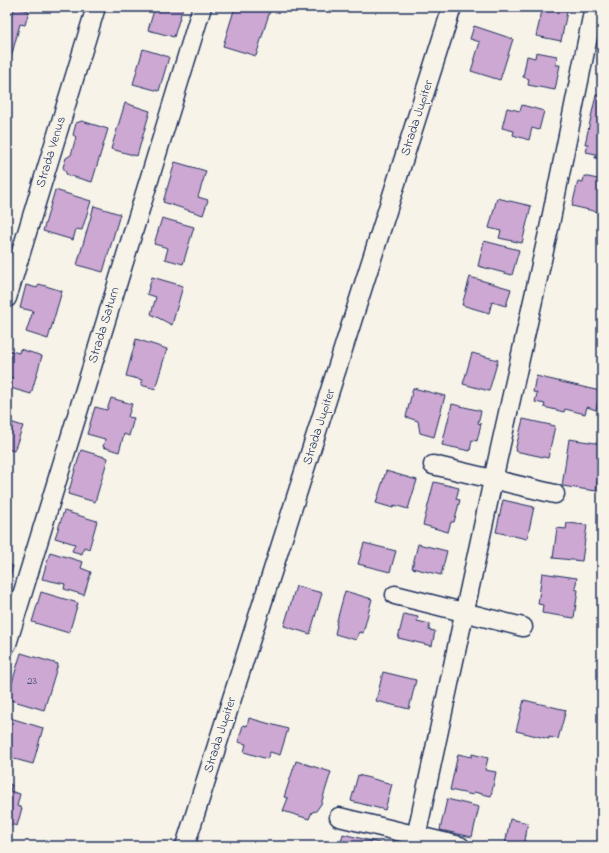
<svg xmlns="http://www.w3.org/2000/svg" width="609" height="853" font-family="'Indie Flower',sans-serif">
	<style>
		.building { fill: #cca8d2; stroke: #1b2f5e }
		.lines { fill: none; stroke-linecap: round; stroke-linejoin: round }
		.street-casing { stroke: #1b2f5e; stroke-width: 21 }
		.street { stroke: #f7f3e8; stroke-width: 18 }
		.labels { text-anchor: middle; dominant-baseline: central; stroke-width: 3; stroke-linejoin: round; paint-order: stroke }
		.number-label { font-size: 11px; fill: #474d7b }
		.street-label { font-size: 13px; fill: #1b2f5e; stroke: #f7f3e8 }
	</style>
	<rect width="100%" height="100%" fill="#f7f3e8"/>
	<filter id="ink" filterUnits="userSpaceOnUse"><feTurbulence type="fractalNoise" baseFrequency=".025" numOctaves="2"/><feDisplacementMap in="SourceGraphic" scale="8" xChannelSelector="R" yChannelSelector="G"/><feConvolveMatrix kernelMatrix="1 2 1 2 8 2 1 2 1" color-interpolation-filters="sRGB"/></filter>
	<g filter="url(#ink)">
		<path class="building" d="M14 7 29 11 25 25 20 24 10 61 7 60V12L13 14Z
			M155 7H183L174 37 148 30Z
			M235 7H271L256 56 223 46Z
			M543 7H568L561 41 536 36Z
			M474 26 513 39 500 80 471 71 480 42 470 39Z
			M143 49 169 57 159 91 133 84Z
			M536 52 557 56 556 65H560L555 90 528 85 529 79 523 77 527 56 535 58Z
			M596 95 602 96V159L595 158 596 154 586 152 588 144H585Z
			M125 103 150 111 137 156 111 149Z
			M522 105 544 111 539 130 532 128 529 140 513 135 514 131 502 128 507 108 520 111Z
			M82 121 108 129 92 182 67 175 63 167 66 158 71 155 76 137 73 135 76 123Z
			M175 162 206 171 198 197 208 200 203 215 163 202Z
			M584 176 602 180V213L572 206 578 181 583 182Z
			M55 190 91 201 82 230 76 229 73 240 43 231Z
			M497 198 531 206 522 243 499 238 501 231 489 228Z
			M94 206 120 214 103 272 77 265Z
			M162 218 194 227 183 264 165 259 168 248 154 244Z
			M484 241 519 250 512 275 478 266Z
			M152 277 183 286 172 325 151 314 156 297 147 294Z
			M470 277 511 289 506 306 492 302 489 313 462 305Z
			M39 284 62 291 48 339 26 332 33 311 20 308 26 285 37 288Z
			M136 339 167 349 155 389 141 385 142 380 126 376Z
			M20 349 42 356 31 394 10 388 13 378 7 376V350L19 353Z
			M472 353 498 360 489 391 463 384Z
			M536 376 600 391 596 410 587 407 585 414 565 409 564 412 544 407 545 404 535 402 537 393 533 392Z
			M413 388 445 396 434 437 420 433 418 421 406 417Z
			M111 398 132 404 128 417 134 418 129 436 124 434 119 452 103 447 105 439 87 434 95 407 107 410Z
			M452 404 481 411 478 423 481 424 477 441 472 440 470 451 442 445Z
			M523 419 555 426 548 458 515 451Z
			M7 421 23 426 14 451 7 449Z
			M569 439 602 444 596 491 562 486Z
			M81 450 108 458 95 502 68 494Z
			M386 471 417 480 408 509 394 505 393 508 376 503Z
			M434 482 459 488 456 499 460 500 454 522H451L448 532 423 525Z
			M503 500 534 507 527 539 496 532Z
			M64 511 97 521 89 549 84 547 82 554 72 551 75 544 55 538Z
			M567 523 587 525 582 561 553 558 557 528 566 529Z
			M364 543 396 551 390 572 358 564Z
			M418 544 447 551 441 575 412 568Z
			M50 552 83 562 81 568 91 572 84 595 64 589 65 584 42 579Z
			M7 564 13 566 7 586Z
			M542 573 577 578 575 589 578 590 574 618 542 613 543 605 538 604Z
			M296 586 322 593 310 634 284 626Z
			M345 591 372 599 363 633 359 632 356 640 335 634 337 625 336 624Z
			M41 592 78 603 69 633 32 622Z
			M404 614 418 617 417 621 430 624 429 630 435 631 432 646 398 638Z
			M21 653 58 664 44 710 7 699Z
			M383 672 416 680 409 709 376 701Z
			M524 700 566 710 558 739 549 737V739L516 731Z
			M7 717 43 728 33 764 7 757Z
			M249 718 288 729 280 755 270 752 267 759 244 752 246 744 238 742 243 725 247 726Z
			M458 754 472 757V754L488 758 485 770 496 772 491 796 474 792 473 795 450 790Z
			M296 761 331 772 321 804 316 811 312 812 309 819 283 811 288 798 284 797Z
			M358 775 392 784 385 810 351 801Z
			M7 783 12 785 10 791 20 794 17 806 22 808 17 826 10 824 7 834Z
			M447 799 479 807 472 837 440 830Z
			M510 819 528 823 524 846 505 845Z
			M343 834 383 844V846H340Z"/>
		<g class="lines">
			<defs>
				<path id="street" d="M7 298 96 7
					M433 465 555 494
					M395 595 523 627
					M7 644 202 7
					M339 817 460 846
					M185 846 452 7
					M414 846 493 480 550 224 594 7"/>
			</defs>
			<use href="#street" class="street-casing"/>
			<use href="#street" class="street"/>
		</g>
	</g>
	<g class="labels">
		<g class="number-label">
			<text x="32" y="681">23</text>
		</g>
		<g class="street-label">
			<text transform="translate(417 118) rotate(-72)">Strada Jupiter</text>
			<text transform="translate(51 152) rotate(-73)">Strada Venus</text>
			<text transform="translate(104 325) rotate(-73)">Strada Saturn</text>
			<text transform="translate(319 427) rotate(-72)">Strada Jupiter</text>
			<text transform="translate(220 735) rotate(-72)">Strada Jupiter</text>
		</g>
	</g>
	<rect width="609" height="853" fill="none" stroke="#f7f3e8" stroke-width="24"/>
	<rect x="12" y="12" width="585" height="829" fill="none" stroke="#1b2f5e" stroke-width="1.5" filter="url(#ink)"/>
</svg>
